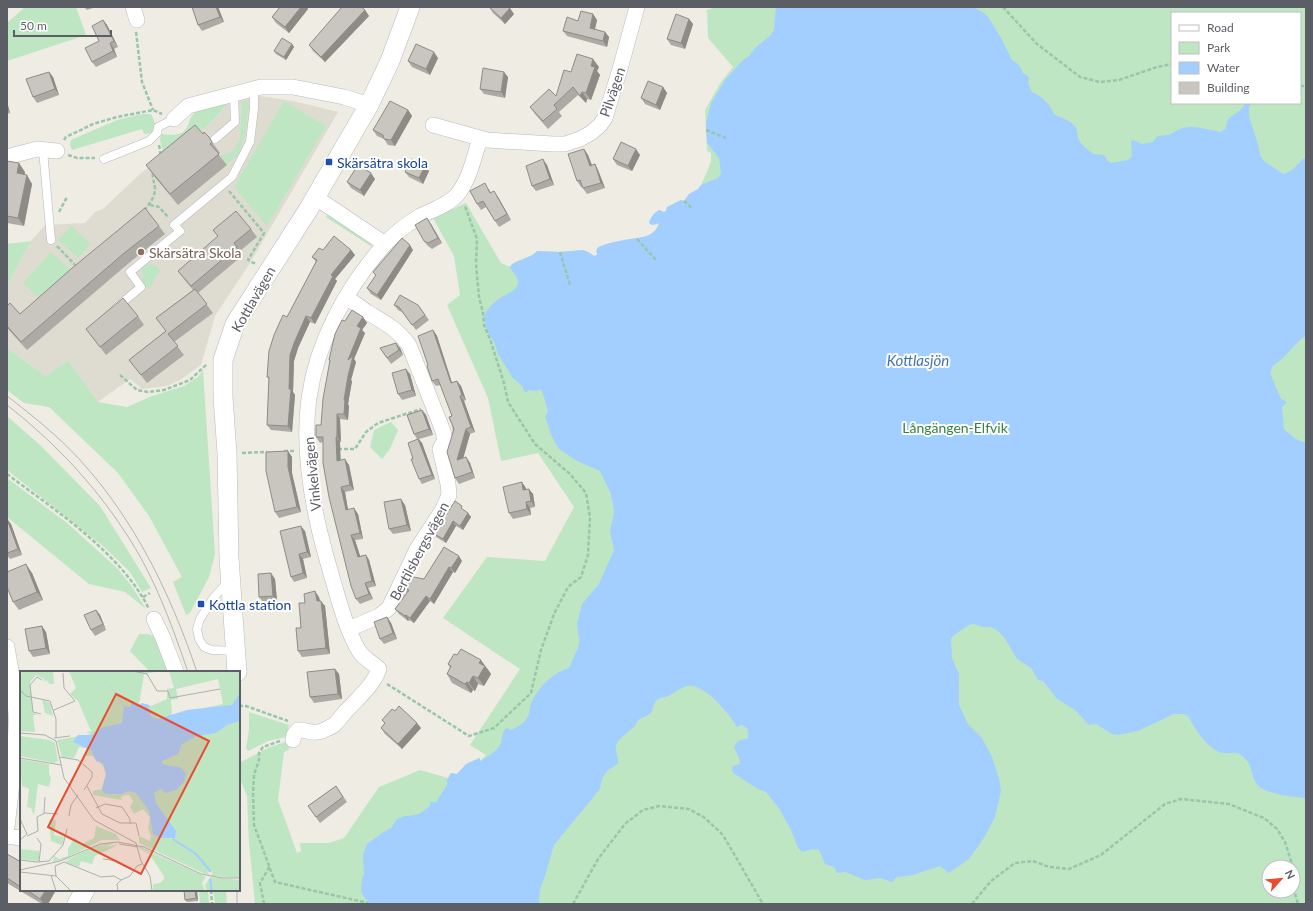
<svg xmlns="http://www.w3.org/2000/svg" width="1313" height="911" font-family="Lato,sans-serif">
	<style>
		.education { fill: #dedcd1 }
		.green { fill: #bfe6c2; fill-rule: evenodd }
		.water { fill: #a2cfff }
		.lines { fill: none; stroke-linecap: round; stroke-linejoin: round }
		.service-casing { stroke: #b8babf; stroke-width: 9 }
		.minor-casing { stroke: #b8babf; stroke-width: 16 }
		.tertiary-casing { stroke: #b8babf; stroke-width: 20 }
		.path { stroke: #98c6aa; stroke-width: 2.5; stroke-dasharray: 4 2; stroke-linecap: butt }
		.service { stroke: #fff; stroke-width: 8 }
		.minor { stroke: #fff; stroke-width: 15 }
		.tertiary { stroke: #fff; stroke-width: 19 }
		.tram { stroke: #b4b5b5; stroke-width: 1 }
		.wall { fill: #adaaa5 }
		.shaded-wall { fill: #8d8b86 }
		.building { fill: #c9c6c0; stroke: #8d8b86 }
		.transit-dot { fill: #1a4fb4; stroke: #fff; stroke-width: 1.5 }
		.education-dot { fill: #8d6e63; stroke: #fff; stroke-width: 1.5 }
		.labels { text-anchor: middle; dominant-baseline: central; stroke-width: 4; stroke-linejoin: round; paint-order: stroke }
		.street-label { font-size: 14px; fill: #5b5e64; stroke: #fff }
		.transit-label { font-size: 14px; fill: #164399; stroke: #fff; text-anchor: start }
		.education-label { font-size: 14px; fill: #785e54; stroke: #fff; text-anchor: start }
		.park-label { font-size: 14px; fill: #34823f; stroke: #fff }
		.water-label { font-size: 15px; font-style: italic; fill: #4172ba; stroke: #fff }
		.inset-river { fill: none; stroke: #a2cfff; stroke-width: 2 }
		.inset-road { fill: none; stroke: #afafac; stroke-width: 1 }
		.view { fill: #e94c2e; fill-opacity: 0.15; stroke: #e94c2e; stroke-width: 2 }
		.inset-edge { fill: none; stroke: #5b5e64; stroke-width: 2 }
	</style>
	<rect width="100%" height="100%" fill="#eeece3"/>
	<path class="education" d="M260 96 293 101 338 112 250 263 215 316 201 365 180 380 167 386 142 389 130 379 98 402 68 360 46 376 7 348V285L31 241 45 225 85 223 95 212 103 209 141 173 206 127 234 98Z"/>
	<path class="green" d="M25 7H76L86 35 7 61V23Z
		M716 7H1306V904H255L249 843 247 796 239 776V764L241 762 268 748 288 741 289 750 284 752 278 800 297 853 301 851 300 843H329L344 838 379 787 420 770 448 778 451 773 457 774C465 766 470 761 480 758V761L486 755 470 745 520 669 443 618 487 557 545 561 574 507 538 453 501 461 488 398 447 305 460 295 454 256 433 218 466 203 501 263 510 267C516 258 530 259 537 251L560 252 583 250 588 252 594 256 597 255C597 253 596 251 597 249 601 241 640 240 649 236 654 233 657 228 659 224L652 225 649 223 654 214 659 210 664 212 666 211 667 207 681 200 684 201 689 194 698 189 701 185 707 172 711 161V153L707 151 705 110 721 82 733 67 708 38 707 10ZM1172 13H1300V103H1172ZM1269 867H1293V891H1269Z
		M246 100 249 106 245 134 239 154 227 165 219 156 232 152 240 139 242 102Z
		M225 101 228 104 206 127 164 156 160 140 161 134C171 135 184 137 188 125 190 120 191 115 196 112 201 107 217 103 225 101Z
		M284 101 326 126 267 226 234 187Z
		M142 114H151C155 122 157 125 151 133L144 134 142 129 72 150 70 145 71 140 117 120Z
		M329 212 370 241 372 247 326 217Z
		M71 226 91 244 78 258 58 240Z
		M31 241 7 285V244Z
		M51 252 70 269 42 301 23 283Z
		M147 263C152 265 160 265 160 272 153 277 156 282 148 289L142 281 143 272 140 269Z
		M7 348 46 376 68 360 98 402 127 407 152 396 184 386 198 377 203 370 215 554 209 577 190 613 186 615 173 582 182 577 149 516 118 473 49 407 24 403 7 390Z
		M7 416 40 445 100 506 151 588 142 592 130 572 104 547 7 470Z
		M391 422 398 430 390 449 382 459 370 447 374 430Z
		M7 478 67 523 118 569 133 588 146 609 125 592 89 584 7 517Z
		M139 634H148L154 636 171 672H150L130 651Z
		M249 712 289 725 286 737 268 741 248 751 246 748 249 730Z
		M199 890H208L209 904H153L152 903H200Z
		M213 890H226L227 904H215Z"/>
	<path class="water" d="M776 7H973L984 13 988 17 1000 36 1012 60 1019 65 1023 73 1028 76 1029 79 1028 83 1032 92C1043 97 1050 104 1054 114 1061 118 1071 120 1076 128 1078 131 1077 137 1079 140 1083 147 1088 149 1093 154L1104 155 1108 161 1111 163 1128 160 1132 156 1131 141 1133 140 1142 144 1153 142C1159 133 1159 137 1168 135 1173 134 1176 130 1180 129 1193 124 1208 130 1221 132L1226 128C1226 113 1240 116 1245 103H1251L1249 108V116L1259 148 1260 155 1264 161 1283 174C1292 172 1297 165 1303 159L1306 158V336L1300 340 1284 357 1273 366 1270 373 1281 399 1287 402 1282 407 1284 429C1291 435 1297 442 1306 442V800L1304 798C1293 797 1263 794 1257 784 1249 774 1255 766 1241 755 1235 751 1230 754 1223 753 1208 750 1195 729 1188 716L1184 714H1174L1138 731 1118 735 1112 734 1096 724 1089 725 1075 710 1057 699 1043 681 1038 680 1031 668 1017 659 1004 637 997 630 990 627H982L974 624 969 625 954 635 951 639 952 658 959 674V705L968 724 982 738 992 757 999 778 1001 791 995 817 984 838 969 859 949 873 940 866 913 875 897 877 892 882 880 878 865 880 845 872 837 873 834 867 825 864 819 850 813 849 802 852 798 848 790 828 783 816 781 811 766 792 758 789 733 773 732 770 733 766 740 764V760L734 747C737 740 741 740 748 738 748 731 749 727 741 725L737 727C730 714 703 682 687 686 680 688 675 693 668 696 665 698 660 697 657 700 652 704 654 712 648 715 646 717 642 717 640 719 637 720 636 724 635 726 629 732 618 738 616 746 615 752 619 758 618 764 606 770 602 775 600 789L554 845 545 876 540 889 539 904H368V901L364 897 361 892 362 878 364 875 363 855 367 844 385 831 391 828 397 819 405 816H409L419 814 430 806V802H436L447 785V780L451 773 457 774 466 764 480 758V761C487 757 497 751 501 743 502 739 502 734 504 730L507 728 511 730C518 727 525 723 528 716 530 713 529 711 530 707 534 691 553 672 569 668L577 650 580 640 578 634 577 624 582 604 599 584 614 550 610 531 614 513 613 503 610 492 600 471 577 461 559 449 552 437 545 416 548 412 544 397 541 389 536 391 529 390 527 392H525L522 386 513 378 498 354 494 342 487 331 484 316C487 309 493 303 499 299 505 294 519 291 518 281 517 275 512 272 510 267L512 264 533 255 537 251 560 252 583 250 588 252 594 256 597 255C597 253 596 251 597 249 600 244 624 240 630 239 642 237 655 237 659 223L652 225 649 223C650 218 654 213 659 210L664 212 666 211 667 207 681 200 684 201 689 194 698 189 701 185 718 178 721 174 719 158 707 143 706 124 711 103 725 80 741 62 750 55 755 48 771 35 774 30Z"/>
	<g class="lines">
		<defs>
			<path id="service" d="M215 139 235 122 234 94
				M43 150 51 240
				M104 159 149 141 157 133 158 127 174 119
				M117 307 141 287 130 272 180 231 174 225 232 177 250 142 254 108V89
				M229 581 214 597 200 619 197 629 199 639 204 647 212 650 236 651"/>
			<path id="minor" d="M133 7 137 20
				M174 119 188 106 261 87H293L344 97 369 105
				M433 125 487 140 553 144H565L580 139 591 133 600 125 605 118 620 69 637 7
				M7 157 37 149 57 151
				M315 197 385 244
				M346 297C353 302 360 307 367 312 385 323 395 327 409 345L443 431 445 440 440 449 448 484 449 495 443 509 417 549 389 608 379 616 349 629
				M154 619 163 638 176 672
				M7 647C11 670 16 696 16 720 16 756 11 791 7 827
				M293 740 294 735 298 730C307 729 311 735 322 731 326 729 331 727 334 725 338 721 342 716 346 711 358 698 373 686 379 669 373 663 364 659 359 651 353 641 349 631 345 620 338 599 332 577 326 556 312 506 302 449 309 398 317 341 347 287 384 245 394 234 407 224 420 216 432 210 448 205 457 195 470 179 474 157 480 138
				M7 836 21 838"/>
			<path id="tertiary" d="M237 672 229 558 227 453 223 397V360L235 324 308 210 369 105 390 61 410 7
				M77 904 85 890"/>
		</defs>
		<use href="#service" class="service-casing"/>
		<use href="#minor" class="minor-casing"/>
		<use href="#tertiary" class="tertiary-casing"/>
		<path class="path" d="M1003 7 1037 44 1080 77 1100 82 1119 80 1157 67 1172 64
			M136 32 142 82 153 110
			M1300 86H1306
			M706 130 726 138
			M64 140 66 137 93 124 117 117 153 110 162 114
			M159 145 161 156
			M68 155 77 158H95
			M229 191 264 233 248 260 256 264
			M684 201 693 209
			M150 205 159 207 168 217
			M144 210C149 205 155 197 155 189 155 183 152 179 153 173
			M59 212 67 197
			M637 239 657 261
			M57 246 77 267
			M560 252 570 285
			M120 375 137 390 148 392 164 390 190 380 207 364
			M338 449H355L366 432 378 423 421 409
			M284 451H295
			M242 453 267 452
			M7 474C56 511 121 553 149 609
			M143 597 150 593
			M387 684 469 736 494 728 531 693 541 650 554 614 568 587 581 577 588 555 590 517 586 493 570 474 535 444 508 402 504 383 490 339 484 325 483 313 479 297 476 264 477 239 465 206
			M239 706H246L288 721
			M280 741 263 747 259 753V760L254 775 253 793 254 825 275 882 368 903
			M211 890 212 904
			M264 904 260 883 270 866
			M573 904 598 859 625 824 643 810 659 806 689 809 705 818 723 835 763 904
			M972 904 991 881 1015 863 1033 861 1049 867 1069 869 1101 855 1165 804 1181 799 1229 804 1264 818 1277 829 1285 842 1293 867 1294 890 1298 904"/>
		<use href="#service" class="service"/>
		<use href="#minor" class="minor"/>
		<use href="#tertiary" class="tertiary"/>
		<path class="tram" d="M7 396C33 416 58 436 80 460 135 520 171 595 197 672
			M7 405C62 448 108 499 142 560 161 595 175 634 188 672
			M237 904V890"/>
	</g>
	<path class="wall" d="M84 7H96L87 10Z
		M192 7H218L224 22 202 31 198 25Z
		M280 7H307L308 9 289 33 276 23 272 17Z
		M489 7 514 14 505 24 493 13Z
		M365 10 369 16 325 62 313 51 309 45Z
		M593 14 597 20 595 29 605 32 609 37 607 47 567 36 563 31 578 21Z
		M689 19 693 24 685 49 671 45 667 39Z
		M103 20 107 25 118 47 114 49 117 57 96 67 92 62 99 41Z
		M292 44 294 47 286 60 276 54 274 51Z
		M438 58 430 75 412 67 408 61Z
		M599 67 597 71 600 75 591 100 587 99 586 103 578 95 559 112 562 116 548 129 535 114 530 107 556 96 571 72Z
		M49 72 53 77 59 95 37 103 33 97Z
		M508 77 505 98 484 94 480 89Z
		M663 87 667 93 660 110 645 104 641 98Z
		M7 102 10 113 7 114Z
		M408 110 412 116 395 146 388 145 384 139 377 136 373 130Z
		M203 134 212 142 220 153 218 154 227 165 178 205 154 176 146 165Z
		M584 149 588 155 592 165 595 164 598 170 605 188 587 194 582 187H581L577 181Z
		M640 155 632 171 617 165 613 159Z
		M7 161 25 172 24 175 32 184 24 226 7 223Z
		M547 165 554 185 536 191 532 186Z
		M429 171 423 184 409 177 405 172Z
		M375 179 364 196 351 188 347 182Z
		M489 189 491 193 498 197 511 220 499 227 495 221 486 207 481 210 477 204Z
		M431 224 442 243 432 249 428 246 424 241Z
		M159 226 165 234 129 263 27 350 7 328V306L20 314Z
		M251 229 257 237 240 251 243 255 198 293 213 313 174 342 184 355 147 383 129 360 166 331 156 318 193 290 184 279 178 271 218 237 213 230Z
		M323 250H351L355 255 335 279 337 281 315 324 310 322 298 348 294 361 293 392 295 395 292 432 271 430 267 425 269 379 267 377 287 317 316 262 312 257Z
		M413 250 381 300 371 294 367 288 376 276 373 272Z
		M394 305H418L429 320 416 330 402 312 398 310Z
		M138 316 144 325 106 355 86 329Z
		M363 317 367 323 362 330 365 333 354 359 356 362 351 380 352 381 348 404 349 406 348 420 340 419 341 442H340V460L349 465 354 490 345 492 348 510 358 514 363 539 355 540 360 556 366 555 369 560 376 586 368 588 373 599 360 604 356 599 323 442 320 443 316 437 321 425 330 361 329 360 345 321Z
		M433 330 437 336 452 383 457 381 461 386 466 400 464 401 475 432 470 434 463 458 466 457 470 463 475 478 459 484 455 478 452 416 441 385 436 386 432 381 428 365Z
		M380 348H400L403 355 391 364Z
		M410 374 416 396 402 400 398 394Z
		M422 410 426 415 433 435 419 439 422 443 435 479 422 484 419 479 417 439 414 434Z
		M288 451 292 457V473L301 512 279 518 275 512Z
		M526 488V489L533 494 535 507 530 508 531 515 513 519 509 513Z
		M405 505 411 531 393 534 389 529Z
		M465 511 468 513 471 517 463 530 456 526 446 543 436 537 433 533 441 523Z
		M7 519 11 524 22 555 10 559 7 555Z
		M305 531 311 557 303 559 307 578 294 582 291 577Z
		M462 561 455 573 453 572 434 604 430 601 414 623 409 620 408 621 399 614 395 609 407 593 404 589Z
		M32 573 43 600 19 610 13 602Z
		M275 579 277 601 263 602 259 597Z
		M319 597 320 601 325 606 330 654 302 657 298 651 305 603Z
		M96 610 100 615 106 630 95 636 91 630Z
		M387 617 391 623 397 639 384 644 380 639Z
		M46 632 50 654 33 657 29 651Z
		M448 664 487 668 491 674 484 686 478 684 475 691 473 690 471 693 452 683 447 674 450 668Z
		M335 669 339 674 342 699 314 703 310 697Z
		M395 711 421 728 402 749 385 734 381 728 385 724 382 720Z
		M336 786 347 802 320 823 308 806Z
		M7 854 21 862V890H56L48 904H42L7 883Z
		M197 891 198 901 187 902 185 900Z"/>
	<path class="shaded-wall" d="M216 7H218L224 22 220 17Z
		M301 7H307L308 9 289 33 285 27Z
		M510 8 514 14 505 24 501 18Z
		M365 10 369 16 325 62 321 57Z
		M593 14 597 20 594 33 590 28Z
		M689 19 693 24 685 49 681 43Z
		M103 20 107 25 118 47 114 41Z
		M605 32 609 37 607 47 603 41Z
		M110 43 114 49 117 57 113 51Z
		M292 44 294 47 286 60 284 57Z
		M434 52 438 58 430 75 426 69Z
		M593 59 599 67 597 71 600 75 591 100 586 93 591 66Z
		M49 72 53 77 59 95 55 89Z
		M504 72 508 77 505 98 501 92Z
		M663 87 667 93 660 110 656 105Z
		M582 92 587 99 586 103 580 96Z
		M7 102 10 113 7 108Z
		M408 110 412 116 395 146 391 140Z
		M584 149 588 155 594 171 590 166Z
		M636 149 640 155 632 171 628 166Z
		M543 159 547 165 554 185 550 179Z
		M19 163 25 172 22 182 17 173Z
		M595 164 598 170 605 188 601 183Z
		M425 166 429 171 423 184 419 178Z
		M371 173 375 179 364 196 360 190Z
		M27 175 32 184 24 226 18 218Z
		M494 191 498 197 511 220 507 214Z
		M427 218 431 224 442 243 438 238Z
		M410 245 413 250 381 300 377 295Z
		M351 250 355 255 335 279 337 281 315 324 311 318 331 275Z
		M306 316 310 322 298 348 294 361 293 392 295 395 292 432 288 426 289 389 290 355 294 343Z
		M363 317 367 323 362 330 365 333 354 359 356 362 351 380 352 381 348 404 349 406 348 420 344 414V400L348 376V360L357 326Z
		M433 330 437 336 454 389 451 383Z
		M396 343 400 348 403 355 399 350Z
		M406 369 410 374 416 396 412 390Z
		M457 381 461 386 466 400 462 395Z
		M460 396 464 401 475 432 471 427Z
		M422 410 426 415 433 435 429 429Z
		M337 414 340 419 341 442 337 437Z
		M466 429 470 434 461 466 457 460Z
		M336 437 340 442 341 466 337 461Z
		M418 439 422 443 435 479 432 475Z
		M288 451 292 457V473L301 512 297 507 288 467Z
		M466 457 470 463 475 478 472 472Z
		M345 459 349 465 354 490 350 485Z
		M522 482 526 488 527 496 523 490Z
		M341 487 345 492 349 515 346 510Z
		M529 489 533 494 535 507 531 501Z
		M401 499 405 505 411 531 407 525Z
		M526 502 530 508 531 515 527 509Z
		M354 508 358 514 363 539 360 533Z
		M468 513 471 517 463 530 460 526Z
		M7 519 11 524 22 555 18 549Z
		M453 521 456 526 446 543 443 539Z
		M301 526 305 531 311 557 307 552Z
		M351 535 355 540 362 562 358 557Z
		M299 554 303 559 307 578 303 573Z
		M366 555 369 560 376 586 372 581Z
		M459 556 462 561 455 573 451 568Z
		M26 564 32 573 43 600 37 592Z
		M449 567 453 572 434 604 430 599Z
		M271 573 275 579 277 601 273 596Z
		M365 583 368 588 373 599 369 594Z
		M315 591 319 597 321 607 317 601Z
		M426 596 430 601 414 623 410 618Z
		M321 601 325 606 330 654 326 648Z
		M96 610 100 615 106 630Z
		M406 615 409 620 408 621 405 616Z
		M387 617 391 623 397 639 393 633Z
		M42 626 46 632 50 654 46 648Z
		M481 660 491 674 484 686 478 678 479 663Z
		M335 669 339 674 342 699 338 694Z
		M473 676 478 684 475 691 469 683Z
		M467 682 473 690 471 693 465 684Z
		M417 723 421 728 402 749 398 744Z
		M46 890H56L48 904H44L40 899Z
		M195 890 197 891 198 901 196 898Z"/>
	<path class="building" d="M192 7H216L220 17 198 25Z
		M280 7H301L285 27 272 17Z
		M342 7H361L365 10 321 57 309 45Z
		M489 7H509L510 8 501 18Z
		M581 11 593 14 590 28 605 32 603 41 563 31 567 17 578 21Z
		M676 14 689 19 681 43 667 39Z
		M103 20 114 41 110 43 113 51 92 62 85 48 99 41 92 26Z
		M282 38 292 44 284 57 274 51Z
		M416 44 434 52 426 69 408 61Z
		M577 54 593 59 591 66 595 67 586 93 582 92 580 96 573 87 554 105 557 109 543 121 530 107 549 89 556 96 564 70 571 72Z
		M483 68 504 72 501 92 480 89Z
		M49 72 55 89 33 97 26 79Z
		M648 81 663 87 656 105 641 98Z
		M390 101 408 110 391 140 384 139 383 135 373 130Z
		M195 125 203 134 204 132 209 137 212 142 210 144 219 154 170 194 146 165Z
		M621 142 636 149 628 166 613 159Z
		M584 149 590 166 595 164 601 183 583 188 580 180 577 181 568 154Z
		M411 159 425 166 419 178 405 172Z
		M543 159 550 179 532 186 526 166Z
		M7 161 19 163 17 173 27 175 18 218 7 216Z
		M358 165 371 173 360 190 347 182Z
		M485 183 490 193 494 191 507 214 495 221 483 201 477 204 470 191Z
		M145 208 159 226 123 254 21 342 7 326V306L10 303 20 314 71 269Z
		M236 211 251 229 234 243 237 247 191 286 178 271 218 236 213 230Z
		M427 218 438 238 428 243 424 241 415 225Z
		M334 236 351 250 331 275 333 276 311 318 306 316 294 343 290 355 289 389H291L288 426 267 425 269 377H267L269 351 274 335 283 315 287 317 317 260 312 257 319 248 323 250Z
		M402 238 410 245 377 295 367 288 376 275 373 272Z
		M195 289 207 304 168 334 178 346 141 375 129 360 166 331 156 318Z
		M400 295 418 305 425 315 412 325 399 307 394 305Z
		M123 298 138 316 100 347 86 329Z
		M352 310 363 317 357 326 361 328 348 360 353 356 348 376 344 400H345L344 414H337V437H336L337 461 345 459 350 485 341 487 346 510 354 508 360 533 351 535 358 557 366 555 372 581 365 583 369 594 356 599 351 586 329 497 323 463V437H316V425H321L323 399 330 360H329L335 334 342 320 345 321Z
		M433 330 451 383 457 381 462 395 460 396 471 427 466 429 457 460 466 457 472 472 455 478 447 452 454 429 449 417 452 416 438 379 432 381 427 366 428 365 418 336Z
		M396 343 399 350 387 358 380 348Z
		M406 369 412 390 398 394 392 373Z
		M422 410 429 429 414 434 407 415Z
		M418 439 432 475 419 479 411 459H413L408 443Z
		M288 451V467L297 507 275 512 266 471V452Z
		M522 482 523 490 529 489 531 501 526 502 527 509 509 513 503 487Z
		M401 499 407 525 389 529 384 502Z
		M455 501 462 506 461 508 468 513 460 526 453 521 443 539 433 533 439 522 441 523Z
		M7 519 18 549 7 553Z
		M301 526 307 552 299 554 303 573 291 577 280 531Z
		M444 547 459 556 451 568 449 567 430 599 426 596 410 618 406 615 405 616 395 609 409 590 404 589 408 576 424 579Z
		M26 564 37 592 13 602 7 587V572Z
		M271 573 273 596 259 597 258 574Z
		M315 591 317 601H321L326 648 298 651 296 628H301L299 603H305L304 594Z
		M96 610 103 624 91 630 84 615Z
		M387 617 393 633 380 639 374 622Z
		M42 626 46 648 29 651 25 629Z
		M461 649 481 660 479 663 485 666 478 678 473 676 469 683 467 682 465 684 447 674 451 666 448 664 454 654 457 655Z
		M335 669 338 694 310 697 307 672Z
		M399 706 417 723 398 744 381 728 385 723 382 720 392 709 395 711Z
		M336 786 343 797 316 817 308 806Z
		M7 854 21 862V887L7 878Z
		M27 890H46L40 899Z
		M184 890H195L196 898 185 900Z"/>
	<g class="transit-dot">
		<rect x="325" y="158" width="8" height="8" rx="2"/>
		<rect x="197" y="600" width="8" height="8" rx="2"/>
	</g>
	<circle class="education-dot" cx="141" cy="252" r="4"/>
	<g class="labels">
		<g class="street-label">
			<text transform="translate(612 92) rotate(-71)">Pilvägen</text>
			<text transform="translate(253 299) rotate(-60)">Kottlavägen</text>
			<text transform="translate(312 474) rotate(-96)">Vinkelvägen</text>
			<text transform="translate(419 551) rotate(-62)">Bertilsbergsvägen</text>
		</g>
		<g class="transit-label">
			<text x="337" y="162">Skärsätra skola</text>
			<text x="209" y="604">Kottla station</text>
		</g>
		<g class="education-label">
			<text x="149" y="252">Skärsätra Skola</text>
		</g>
		<g class="park-label">
			<text x="955" y="427">Långängen-Elfvik</text>
		</g>
		<g class="water-label">
			<text x="918" y="360">Kottlasjön</text>
		</g>
	</g>
	<g transform="translate(20 671)">
		<rect width="220" height="220" fill="#eeece3"/>
		<path d="M2 0H33L34 13H30L26 9 24 11V8L16 4 10 11 13 42 17 44H13L15 61 0 60V5ZM37 0H142L124 3 119 33 131 35 147 28V18L154 17 149 0H220V207L191 205 193 200 188 201 189 204 185 203 119 172V165L130 170 131 165 128 158 130 146 123 138 114 143 110 136 113 130 109 124 102 125 101 129 73 124V120L82 118 86 103 83 95 73 85H66V77L59 76 54 87 42 86 37 69 71 63 66 61 71 60 58 30 50 23 56 17 51 5 49 1ZM198 8 203 33 152 44 151 29 158 28 156 18ZM22 28 30 32 33 45 25 42ZM0 65 30 69 35 72 38 90 34 92 0 85ZM0 88 29 93V103L31 107 29 116 18 113 14 144 11 137 7 136 9 118 2 115ZM29 148 36 149 34 164 44 166 42 174 31 170ZM76 155 96 163 100 169H82L44 188 33 191 34 185 39 188 48 185V178L55 166 60 174 74 167ZM96 171 85 176 98 173 92 177 75 185 72 193 61 190 59 196 45 191 51 188 44 190 76 175ZM119 175 186 206 182 212 185 220H133V213L140 212 144 208V205L132 187H128L130 183 121 179 134 183 154 193 135 183 120 178ZM0 178 19 180V190L0 188ZM190 206 220 209V220H187L185 215Z" fill="#bfe6c2" fill-rule="evenodd"/>
		<path d="M80 0 104 35 110 36 112 32 118 35 122 32 129 34 131 46 138 48 167 39 212 34 220 22V50L207 54 196 62 177 65 162 73 158 83 142 90V93L150 95 160 96 166 102 164 111 156 119 145 122 141 118 134 122 136 132 156 160 155 167H140L133 163 129 140 116 122 108 120 102 123H85L82 118 86 103 83 92 76 90 71 79 53 71 58 64H71L81 57 102 52 104 36Z" fill="#a2cfff"/>
		<path class="inset-river" d="M153 168 176 183 191 201M190 208 192 220"/>
		<path class="inset-road" d="M113 0 127 3 137 20H148L150 27 200 18M0 19 6 25 30 30 36 48V67M34 39 55 30 44 17 43 2M21 43 13 41 10 14 17 6 22 9M0 62 25 64 36 70 44 107 74 149 116 172 121 190 130 205 132 220M34 67 50 65M40 86 58 89 72 101V106L64 119M0 87 41 94M67 115 82 143 100 152H116L119 165M76 137 85 133 102 136 110 148V153M24 142 25 126M49 145 51 134 58 124M0 148 7 163 0 169M7 165 18 160 17 146 25 142 38 143M17 167 21 173 19 191M99 173 118 176M83 188 97 190 113 199M0 189 17 191 29 190 43 174 47 158M0 199 40 190 80 173 98 171 124 176 181 203 202 207H220M0 201 36 205 51 220M31 204 36 220M36 205 35 195 44 191 81 206 94 205 101 209 110 205 117 195 122 193M98 220 97 213 101 209"/>
		<path class="view" d="M96 23 189 70 121 203 28 156Z"/>
		<rect width="220" height="220" class="inset-edge"/>
	</g>
	<rect width="1313" height="911" fill="none" stroke="#5b5e64" stroke-width="16"/>
	<rect x="1171" y="12" width="130" height="92" fill="#ffffff" stroke="#bdbfc1"/>
	<rect x="1179" y="25" width="20" height="6" fill="#ffffff" stroke="#bdbfc1"/>
	<text x="1207" y="32" font-size="12" fill="#5b5e64">Road</text>
	<rect x="1179" y="42" width="20" height="12" fill="#bfe6c2" stroke="#bdbfc1"/>
	<text x="1207" y="52" font-size="12" fill="#5b5e64">Park</text>
	<rect x="1179" y="62" width="20" height="12" fill="#a2cfff" stroke="#bdbfc1"/>
	<text x="1207" y="72" font-size="12" fill="#5b5e64">Water</text>
	<rect x="1179" y="82" width="20" height="12" fill="#c9c6c0" stroke="#bdbfc1"/>
	<text x="1207" y="92" font-size="12" fill="#5b5e64">Building</text>
	<g transform="translate(1281 879) rotate(63)"><circle r="19" fill="#ffffff" stroke="#bdbfc1"/>
	<path d="M0-3L7 15L0 10L-7 15Z" fill="#e94c2e"/>
	<text y="-6" font-size="11" font-weight="bold" text-anchor="middle" fill="#5b5e64">N</text>
	</g>
	<path d="M14 30v6h97v-6" fill="none" stroke="#5b5e64" stroke-width="2"/>
	<text x="20" y="30" font-size="12" fill="#5b5e64" stroke="#ffffff" stroke-width="3" paint-order="stroke">50 m</text>
</svg>
